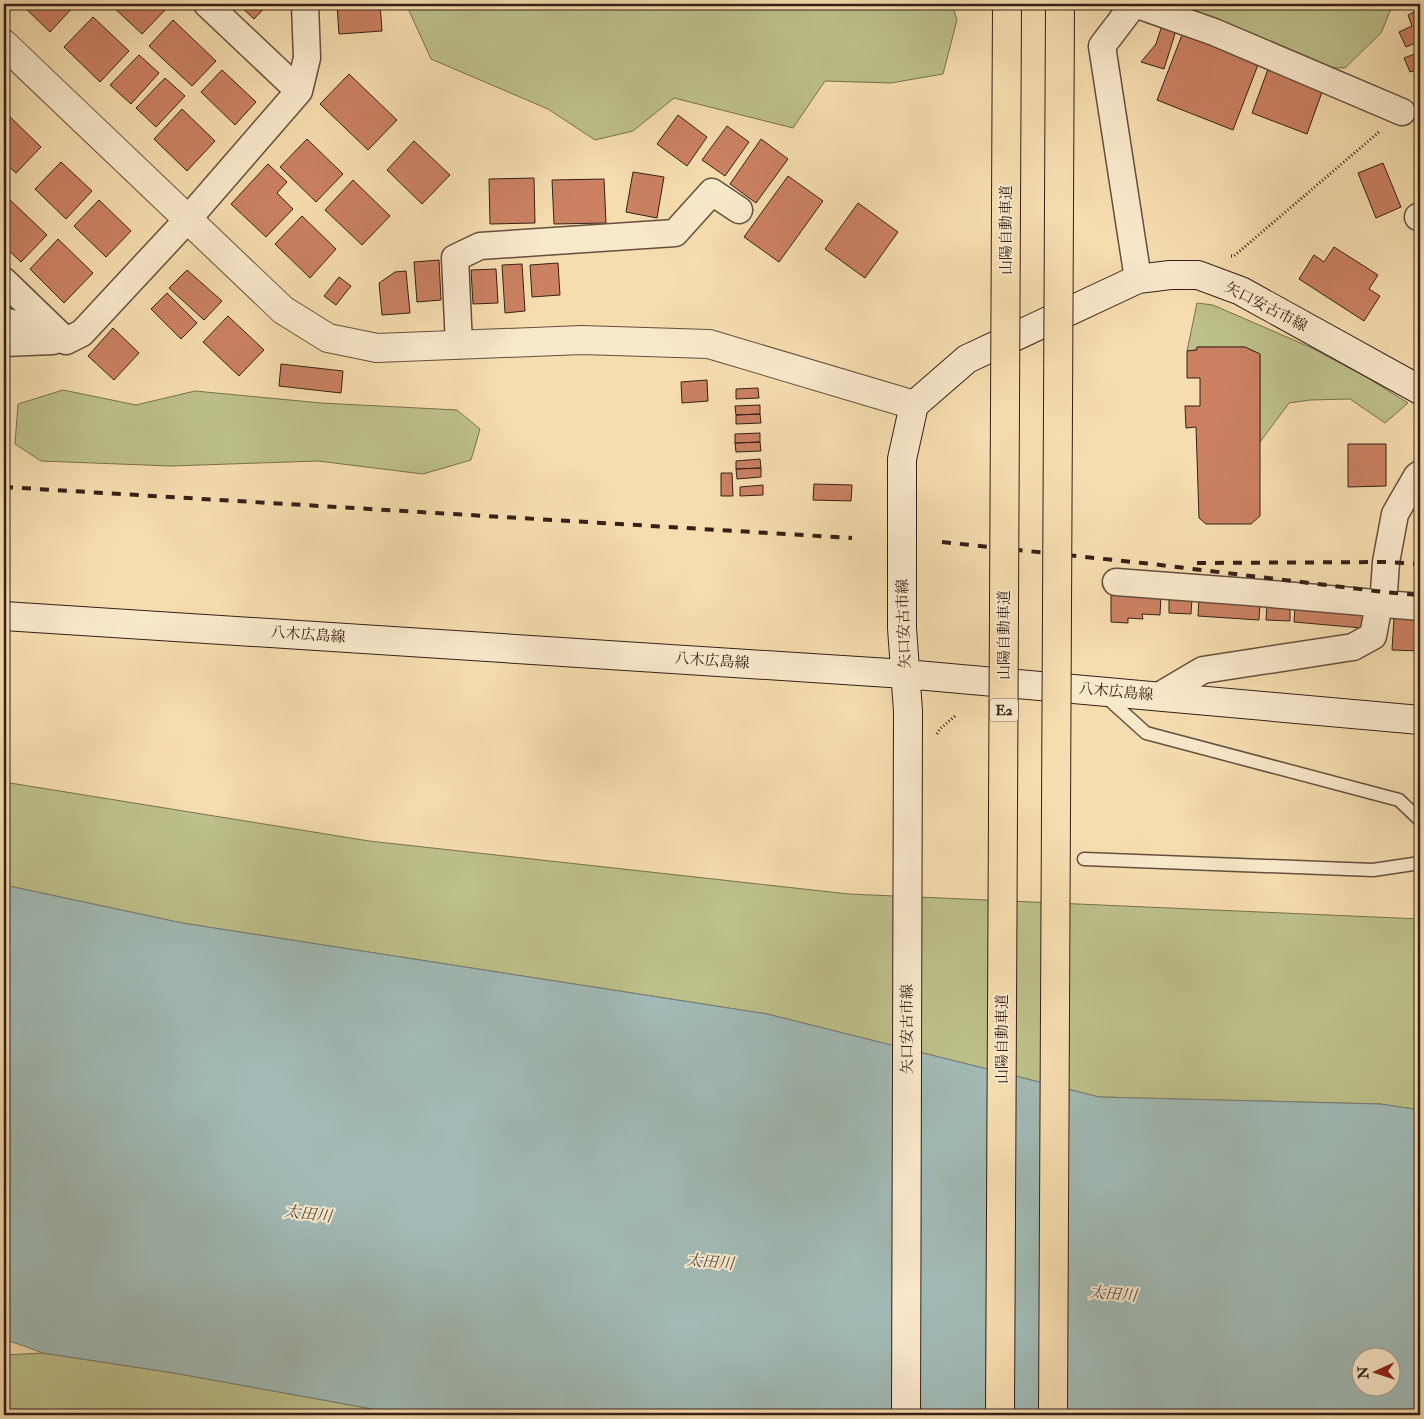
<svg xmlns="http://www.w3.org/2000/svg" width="1424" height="1419" font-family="'IM FELL Double Pica','Noto Serif JP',serif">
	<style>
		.green { fill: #bdc08a; stroke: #797051 }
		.water { fill: #a1bab5; stroke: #767c76; fill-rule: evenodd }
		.building { fill: #cb8162; stroke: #352018 }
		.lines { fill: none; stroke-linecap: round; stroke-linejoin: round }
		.service-casing { stroke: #654f3e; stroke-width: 15 }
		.minor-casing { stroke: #654f3e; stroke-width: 29 }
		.tertiary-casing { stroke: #654f3e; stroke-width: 30 }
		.secondary-casing { stroke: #352018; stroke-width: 30 }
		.path { stroke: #352018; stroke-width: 3; stroke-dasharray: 1 2.5; stroke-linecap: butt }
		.service { stroke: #f9e9cb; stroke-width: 12 }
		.minor { stroke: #f9e9cb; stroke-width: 26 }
		.tertiary { stroke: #f9e9cb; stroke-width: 28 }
		.secondary { stroke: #f9e9cb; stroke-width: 28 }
		.rail { stroke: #352018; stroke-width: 4; stroke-dasharray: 9 9; stroke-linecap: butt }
		.motorway-bridge-casing { stroke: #352018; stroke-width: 30; stroke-linecap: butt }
		.motorway-bridge { stroke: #f6ddaf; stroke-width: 28 }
		.labels { text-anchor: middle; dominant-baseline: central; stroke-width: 4; stroke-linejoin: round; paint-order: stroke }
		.shield { fill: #f9e9cb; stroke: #705c4e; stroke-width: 1 }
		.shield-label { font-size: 14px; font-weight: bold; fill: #352018 }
		.street-label { font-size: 15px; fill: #352018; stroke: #f9e9cb }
		.water-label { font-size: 16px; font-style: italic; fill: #554e47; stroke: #f9e9cb }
	</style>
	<rect width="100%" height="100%" fill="#f6ddaf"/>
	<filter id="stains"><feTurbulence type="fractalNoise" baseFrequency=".004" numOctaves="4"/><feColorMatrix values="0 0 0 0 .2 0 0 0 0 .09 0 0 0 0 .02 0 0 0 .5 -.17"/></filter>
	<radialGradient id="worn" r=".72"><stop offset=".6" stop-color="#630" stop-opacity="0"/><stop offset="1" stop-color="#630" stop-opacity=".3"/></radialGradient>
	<path class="green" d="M406 4H952L957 20 943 74 891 83 825 81 793 128 674 98 633 131 595 140 548 109 431 59Z
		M1156 4H1393L1381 33 1345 68 1306 67Z
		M1197 303 1213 305 1312 348 1368 378 1408 403 1385 423 1350 399 1310 400 1289 403 1260 442V354L1245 347H1197L1195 350 1187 351Z
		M63 390 136 405 195 391 321 403 457 410 480 429 471 460 423 474 318 461 171 466 41 461 15 444 18 404Z
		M4 782 369 841 849 894 1420 919V1110L1380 1104 1099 1097 767 1014 182 923 4 885Z
		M43 1353 174 1373 406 1415H4V1355Z"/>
	<path class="water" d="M4 885 182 923 767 1014 1099 1097 1380 1104 1420 1110V1415H406L174 1373 43 1353 4 1339ZM1362 1356H1392V1386H1362Z"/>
	<path class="building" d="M21 4H74L75 5 50 32Z
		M110 4H163L167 8 142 34Z
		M238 4H268L254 19Z
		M337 4H380L382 31 339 34Z
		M1420 9V41L1406 47 1399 32 1412 26 1408 15Z
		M93 17 129 51 100 82 64 47Z
		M1164 19 1178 24 1164 69 1141 62 1156 44Z
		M173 20 216 61 192 86 149 46Z
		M1185 27 1261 57 1233 130 1157 100Z
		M1420 52V80L1417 70 1410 72 1404 58Z
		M139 55 159 73 131 104 110 85Z
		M1271 61 1326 81 1307 134 1252 113Z
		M222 70 256 102 235 125 201 92Z
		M349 74 397 120 368 150 320 104Z
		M165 78 185 96 156 127 136 108Z
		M182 109 215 141 187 171 154 139Z
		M4 111 41 147 16 173 4 162Z
		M678 115 707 137 687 166 657 144Z
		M727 126 749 142 725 176 702 160Z
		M307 139 343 174 316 202 280 167Z
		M761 139 788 159 756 203 730 184Z
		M414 141 450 175 422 204 387 170Z
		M61 162 92 191 66 219 35 189Z
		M1383 163 1401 207 1376 218 1358 173Z
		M268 164 287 182 277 193 293 209 266 237 231 204Z
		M633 172 664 177 657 218 626 212Z
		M788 176 823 201 779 262 744 237Z
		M534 178 535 223 490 224 489 179Z
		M604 179 606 223 554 224 552 180Z
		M353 180 390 216 362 245 325 210Z
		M10 200 47 235 21 262 4 246V207Z
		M99 200 131 231 106 257 74 226Z
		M858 203 898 232 865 278 825 249Z
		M302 216 336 249 310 278 275 244Z
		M58 239 93 273 64 303 30 269Z
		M1334 247 1378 275 1369 289 1380 296 1364 321 1299 279 1314 255 1324 262Z
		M439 260 441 300 417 302 414 262Z
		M558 263 560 295 532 297 530 265Z
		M522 264 525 311 505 313 502 265Z
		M496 269 498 303 473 304 471 270Z
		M187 270 222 301 204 320 169 288Z
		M406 271 410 313 382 315 379 283 395 272Z
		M339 277 351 286 336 305 324 296Z
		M167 293 197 323 181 339 151 309Z
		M228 316 264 350 239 376 203 342Z
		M113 328 139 353 114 380 88 356Z
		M1197 347H1245L1260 354V516L1251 524H1206L1199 518 1196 427 1186 428 1185 406H1200V378H1187V351L1197 350Z
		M281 364 343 371 341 393 279 386Z
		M707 380 708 401 682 403 681 382Z
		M758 388 759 398 736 399V389Z
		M760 405V414L736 415 735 406Z
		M760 414 761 423 736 424V415Z
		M760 433V442L735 443V434Z
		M760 442 761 451 736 452 735 443Z
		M1348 444H1386V486L1348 487Z
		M760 459 761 468 736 469V461Z
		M761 468V477L737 479 736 469Z
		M721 473H732L733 496H721Z
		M814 484 852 485 851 501 813 500Z
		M763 485V495L740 496V487Z
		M1111 595 1161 596 1160 615 1142 614 1143 619 1128 618V623L1111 622Z
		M1169 598H1192L1191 614 1169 613Z
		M1199 599 1260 603 1259 620 1198 616Z
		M1267 605 1290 607V621L1266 620Z
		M1295 607 1364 612 1362 628 1294 622Z
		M1394 618 1420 619V651L1392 650Z"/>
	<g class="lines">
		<defs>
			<path id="service" d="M1105 696 1146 733 1399 800 1420 820
				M1084 859 1373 870 1420 863"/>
			<path id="minor" d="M207 4 299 91
				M1134 4 1102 46 1138 279
				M1135 4 1214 32 1402 112
				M1418 217 1420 216
				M4 281 60 335
				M4 321 20 325 66 341 82 333 188 219 299 91 307 58 305 4
				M4 343 53 341
				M459 345 455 258 480 246 675 233 712 192 739 210
				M1116 582 1249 592 1420 607
				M1159 696 1203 670 1353 647 1373 636 1379 604 1384 592 1386 562 1395 514 1417 476 1420 474"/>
			<path id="tertiary" d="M4 44 283 310 328 338 377 348 582 340 709 344 914 405"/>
			<path id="secondary" d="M4 616 905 674 1420 720
				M906 1415 908 711 902 628V459L914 405 967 359 1138 279 1170 275H1198L1241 291 1420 390"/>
		</defs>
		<use href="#service" class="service-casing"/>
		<use href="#minor" class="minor-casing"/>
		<use href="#tertiary" class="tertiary-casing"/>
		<use href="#secondary" class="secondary-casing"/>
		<path class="path" d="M1231 256H1234L1379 132
			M937 734 940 729 955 716"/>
		<use href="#service" class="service"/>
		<use href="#minor" class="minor"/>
		<use href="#tertiary" class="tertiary"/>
		<use href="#secondary" class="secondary"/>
		<path class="rail" d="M4 487 852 538
			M942 542 1152 564 1384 592 1420 595
			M1197 563 1386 562 1420 564"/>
		<defs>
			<path id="motorway-bridge" d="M1000 1415 1007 4
				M1053 1415 1060 4"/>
		</defs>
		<use href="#motorway-bridge" class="motorway-bridge-casing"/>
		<use href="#motorway-bridge" class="motorway-bridge"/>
	</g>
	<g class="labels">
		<rect class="shield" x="990" y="698.5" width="28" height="23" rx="4"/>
		<g class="shield-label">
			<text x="1004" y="710">E2</text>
		</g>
		<g class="street-label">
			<text transform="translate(1006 230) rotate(-90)">山陽自動車道</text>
			<text transform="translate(1266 307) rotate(27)">矢口安古市線</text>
			<text transform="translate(904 624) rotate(-92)">矢口安古市線</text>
			<text transform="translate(308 635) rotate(4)">八木広島線</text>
			<text transform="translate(1004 635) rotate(-90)">山陽自動車道</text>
			<text transform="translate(712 661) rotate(4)">八木広島線</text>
			<text transform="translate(1116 692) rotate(5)">八木広島線</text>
			<text transform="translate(907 1029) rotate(-90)">矢口安古市線</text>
			<text transform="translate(1002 1039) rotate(-90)">山陽自動車道</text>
		</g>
		<g class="water-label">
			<text transform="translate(308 1214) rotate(7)">太田川</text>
			<text transform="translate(710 1262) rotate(5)">太田川</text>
			<text transform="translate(1113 1294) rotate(5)">太田川</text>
		</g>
	</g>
	<rect width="1424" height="1419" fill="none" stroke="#f6ddaf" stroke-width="20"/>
	<rect x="5" y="5" width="1414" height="1409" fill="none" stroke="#352018" stroke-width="2.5"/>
	<rect x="10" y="10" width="1404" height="1399" fill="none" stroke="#352018"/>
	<g transform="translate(1376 1372) rotate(267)"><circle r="24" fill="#f9e9cb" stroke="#ab9983"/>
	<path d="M0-4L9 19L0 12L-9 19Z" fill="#8f2418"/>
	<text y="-8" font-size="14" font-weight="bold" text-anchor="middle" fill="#352018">N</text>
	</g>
	<rect width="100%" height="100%" filter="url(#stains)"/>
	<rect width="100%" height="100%" fill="url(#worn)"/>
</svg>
